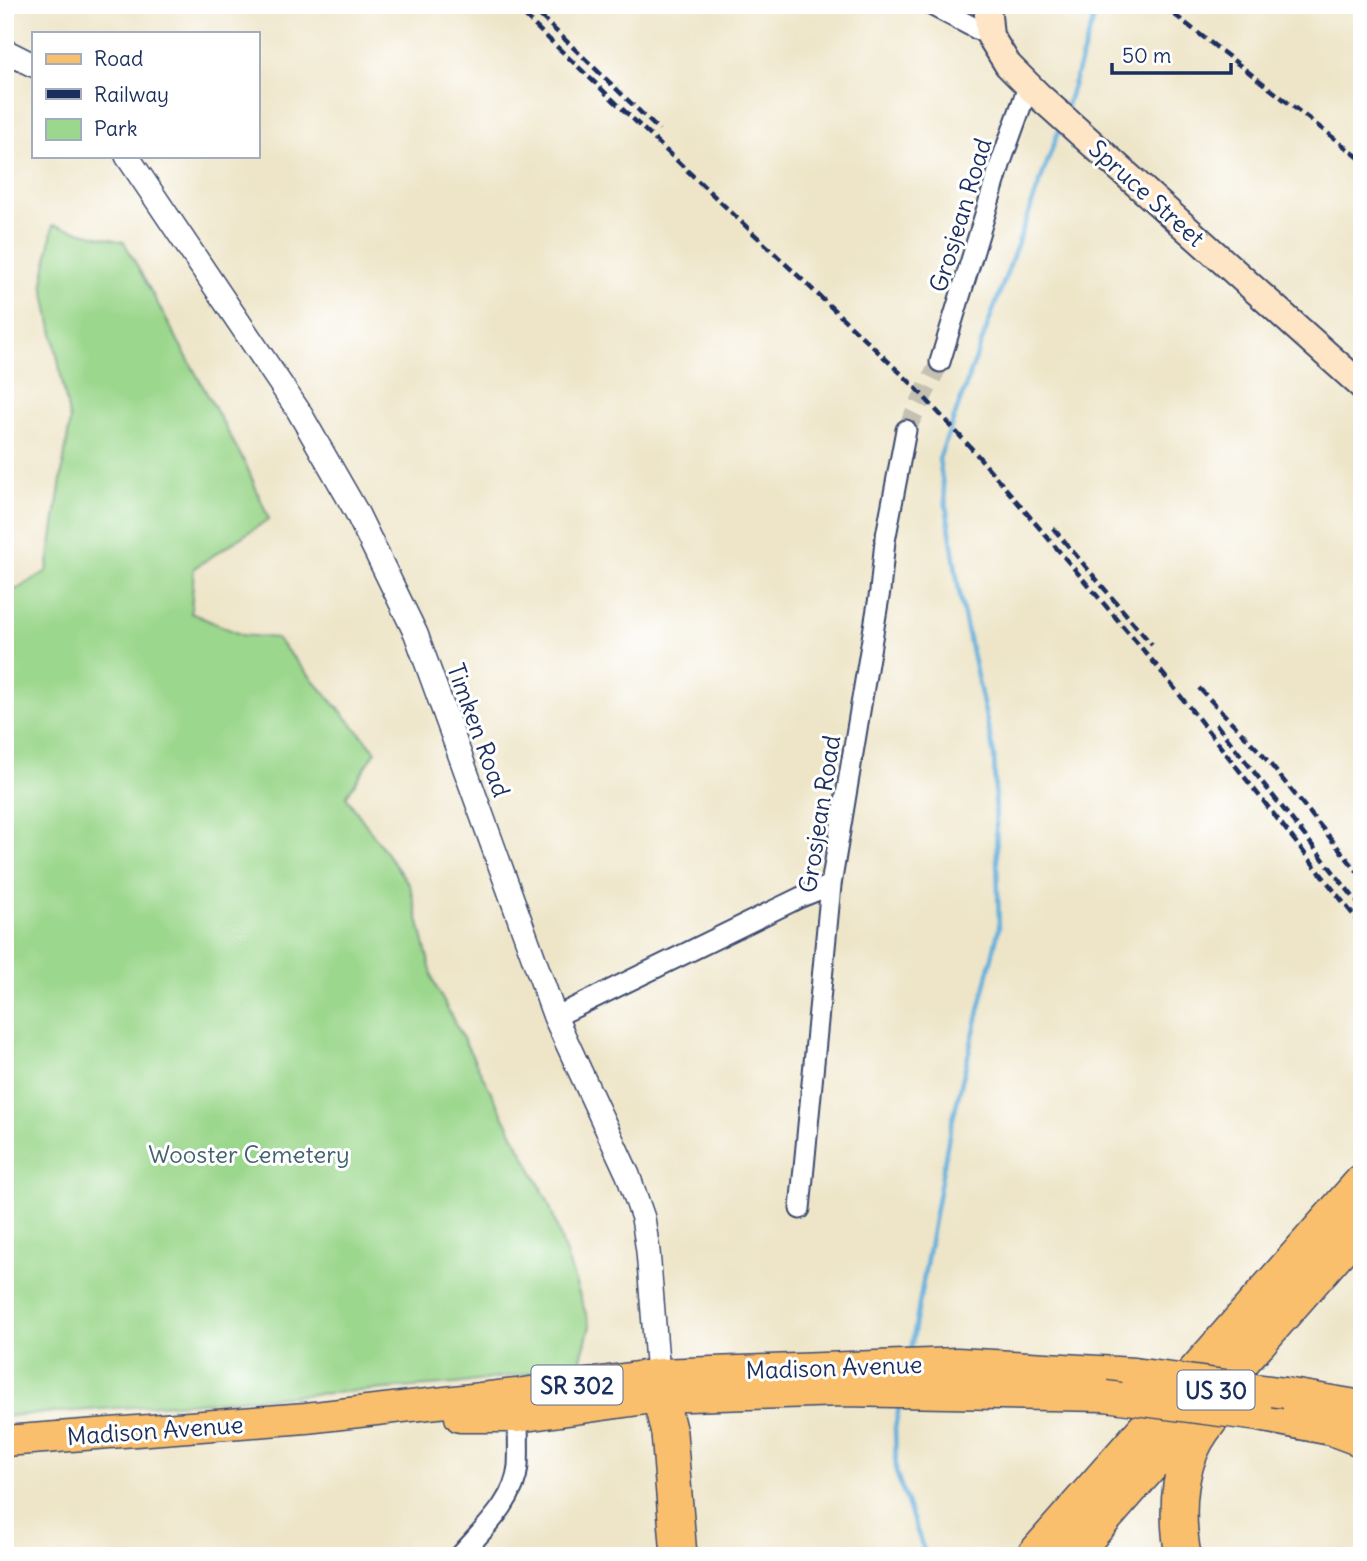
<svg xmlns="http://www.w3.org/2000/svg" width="1367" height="1561" font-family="Delius,sans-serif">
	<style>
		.green { fill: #9bd78c; stroke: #5b8375; stroke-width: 2 }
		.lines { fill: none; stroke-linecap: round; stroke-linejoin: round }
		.stream { stroke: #62afdb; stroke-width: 4.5 }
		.minor-tunnel { stroke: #c4c1b3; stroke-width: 19; stroke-dasharray: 19 10; stroke-linecap: butt }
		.minor-casing { stroke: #3b4a6e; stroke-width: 23 }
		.tertiary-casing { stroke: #3b4a6e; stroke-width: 26 }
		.secondary-casing { stroke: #3b4a6e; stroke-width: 30 }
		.primary-casing { stroke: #3b4a6e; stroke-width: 33 }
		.motorway-casing { stroke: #3b4a6e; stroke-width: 38 }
		.minor { stroke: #fff; stroke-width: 19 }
		.tertiary { stroke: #fff; stroke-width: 23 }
		.secondary { stroke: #fde5c5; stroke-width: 26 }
		.primary { stroke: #f9bf6d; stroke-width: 30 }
		.motorway { stroke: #f9bf6d; stroke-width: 35 }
		.rail { stroke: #1b2f5e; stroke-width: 4.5; stroke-dasharray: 10 5; stroke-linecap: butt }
		.primary-bridge-casing { stroke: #3b4a6e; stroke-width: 33; stroke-linecap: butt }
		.primary-bridge { stroke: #f9bf6d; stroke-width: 30 }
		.labels { text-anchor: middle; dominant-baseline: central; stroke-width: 6; stroke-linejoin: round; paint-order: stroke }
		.shield { fill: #fff; stroke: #5f6d8e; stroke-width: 2 }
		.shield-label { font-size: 23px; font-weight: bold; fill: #1b2f5e }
		.street-label { font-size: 24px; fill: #1b2f5e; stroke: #fff }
		.park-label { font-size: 24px; fill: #41616c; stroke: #fff }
	</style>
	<rect width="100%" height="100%" fill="#fff"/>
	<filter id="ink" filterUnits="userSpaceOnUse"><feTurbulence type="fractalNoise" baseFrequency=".0143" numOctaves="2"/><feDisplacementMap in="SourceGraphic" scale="14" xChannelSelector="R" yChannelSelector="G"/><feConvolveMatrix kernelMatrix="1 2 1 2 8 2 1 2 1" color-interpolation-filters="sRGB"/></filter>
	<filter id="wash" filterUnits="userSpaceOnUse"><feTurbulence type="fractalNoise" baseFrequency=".00686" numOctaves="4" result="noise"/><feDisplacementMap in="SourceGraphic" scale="28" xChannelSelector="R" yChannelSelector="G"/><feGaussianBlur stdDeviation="1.57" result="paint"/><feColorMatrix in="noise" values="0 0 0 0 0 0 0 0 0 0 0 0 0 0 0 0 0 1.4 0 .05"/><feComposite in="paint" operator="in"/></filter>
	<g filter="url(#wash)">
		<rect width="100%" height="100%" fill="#eee5c8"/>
		<path class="green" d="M53 225 124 242 247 467 269 519 194 568 191 613 242 635 276 638 376 751 346 797 410 886 434 983 548 1201 590 1326 579 1366 456 1384 5 1416V596L47 571 70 421 43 283Z"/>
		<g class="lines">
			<path class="stream" d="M1066 108 1098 5
				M910 1355 949 1135 999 928 994 755 960 597 939 459 1060 127
				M900 1402 895 1428 896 1472 926 1556"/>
		</g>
	</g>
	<g filter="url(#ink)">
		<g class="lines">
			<path class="minor-tunnel" d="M906 430 940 362"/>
			<defs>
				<path id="minor" d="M931 5 990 36
					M940 362 1001 162 1029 84
					M555 1017 801 897 831 885
					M800 1209 831 885 880 591 885 541 906 430
					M460 1556C482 1530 515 1502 518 1466 519 1450 518 1433 518 1417"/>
				<path id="tertiary" d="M5 51 33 65
					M127 156 298 410 356 511 416 634 555 1017 628 1175 643 1218 648 1251 658 1374"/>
				<path id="secondary" d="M987 5 990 36 1008 65 1039 96 1362 386"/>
				<path id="primary" d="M1285 1393 1362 1406
					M1259 1416 1362 1436
					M460 1417H518L660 1397 842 1391 1105 1396
					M5 1441 306 1418 516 1394 658 1374 957 1363 1134 1373"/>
				<path id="motorway" d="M660 1397 669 1433 679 1556
					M1338 1430 1362 1439
					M1034 1556 1362 1182
					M1071 1556 1362 1224
					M1183 1556C1175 1509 1177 1458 1210 1420"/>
			</defs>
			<use href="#minor" class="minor-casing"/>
			<use href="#tertiary" class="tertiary-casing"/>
			<use href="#secondary" class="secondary-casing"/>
			<use href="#primary" class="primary-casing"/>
			<use href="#motorway" class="motorway-casing"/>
			<use href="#minor" class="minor"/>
			<use href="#tertiary" class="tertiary"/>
			<use href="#secondary" class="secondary"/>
			<use href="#primary" class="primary"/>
			<use href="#motorway" class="motorway"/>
			<path class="rail" d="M513 5 912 384 973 450 1156 665 1362 926
				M529 5 659 130
				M1162 5 1362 160
				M1053 528 1152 645
				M1199 688 1262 754 1362 877
				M1216 724 1362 908"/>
			<defs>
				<path id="primary-bridge" d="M1134 1373 1285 1393
					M1105 1396 1259 1416"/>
			</defs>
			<use href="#primary-bridge" class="primary-bridge-casing"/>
			<use href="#primary-bridge" class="primary-bridge"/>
		</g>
	</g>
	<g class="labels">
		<g class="shield">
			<rect x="531.5" y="1365.5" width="91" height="39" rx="5"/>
			<rect x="1177.5" y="1370.5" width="77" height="39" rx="5"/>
		</g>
		<g class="shield-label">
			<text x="577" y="1385">SR 302</text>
			<text x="1216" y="1390">US 30</text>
		</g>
		<g class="street-label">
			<text transform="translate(1147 193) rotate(42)">Spruce Street</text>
			<text transform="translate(960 215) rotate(-73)">Grosjean Road</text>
			<text transform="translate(479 730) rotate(70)">Timken Road</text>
			<text transform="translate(819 814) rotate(-81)">Grosjean Road</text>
			<text transform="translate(834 1367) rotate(-2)">Madison Avenue</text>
			<text transform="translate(155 1430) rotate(-4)">Madison Avenue</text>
		</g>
		<g class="park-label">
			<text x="249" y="1154">Wooster Cemetery</text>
		</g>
	</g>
	<rect width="1367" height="1561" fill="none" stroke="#fff" stroke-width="28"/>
	<rect x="32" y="32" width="228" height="126" fill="#ffffff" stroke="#a4acbf" stroke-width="2"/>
	<rect x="46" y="54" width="35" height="10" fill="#f9bf6d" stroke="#a4acbf" stroke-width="2"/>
	<text x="94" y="66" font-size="21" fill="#1b2f5e">Road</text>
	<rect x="46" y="89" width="35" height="10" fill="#1b2f5e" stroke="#a4acbf" stroke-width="2"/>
	<text x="94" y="102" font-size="21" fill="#1b2f5e">Railway</text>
	<rect x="46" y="119" width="35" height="21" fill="#9bd78c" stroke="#a4acbf" stroke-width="2"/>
	<text x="94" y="136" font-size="21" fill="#1b2f5e">Park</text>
	<path d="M1112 63v10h119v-10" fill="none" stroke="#1b2f5e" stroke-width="3.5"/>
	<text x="1122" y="63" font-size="21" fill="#1b2f5e" stroke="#ffffff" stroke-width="5" paint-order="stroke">50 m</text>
</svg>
